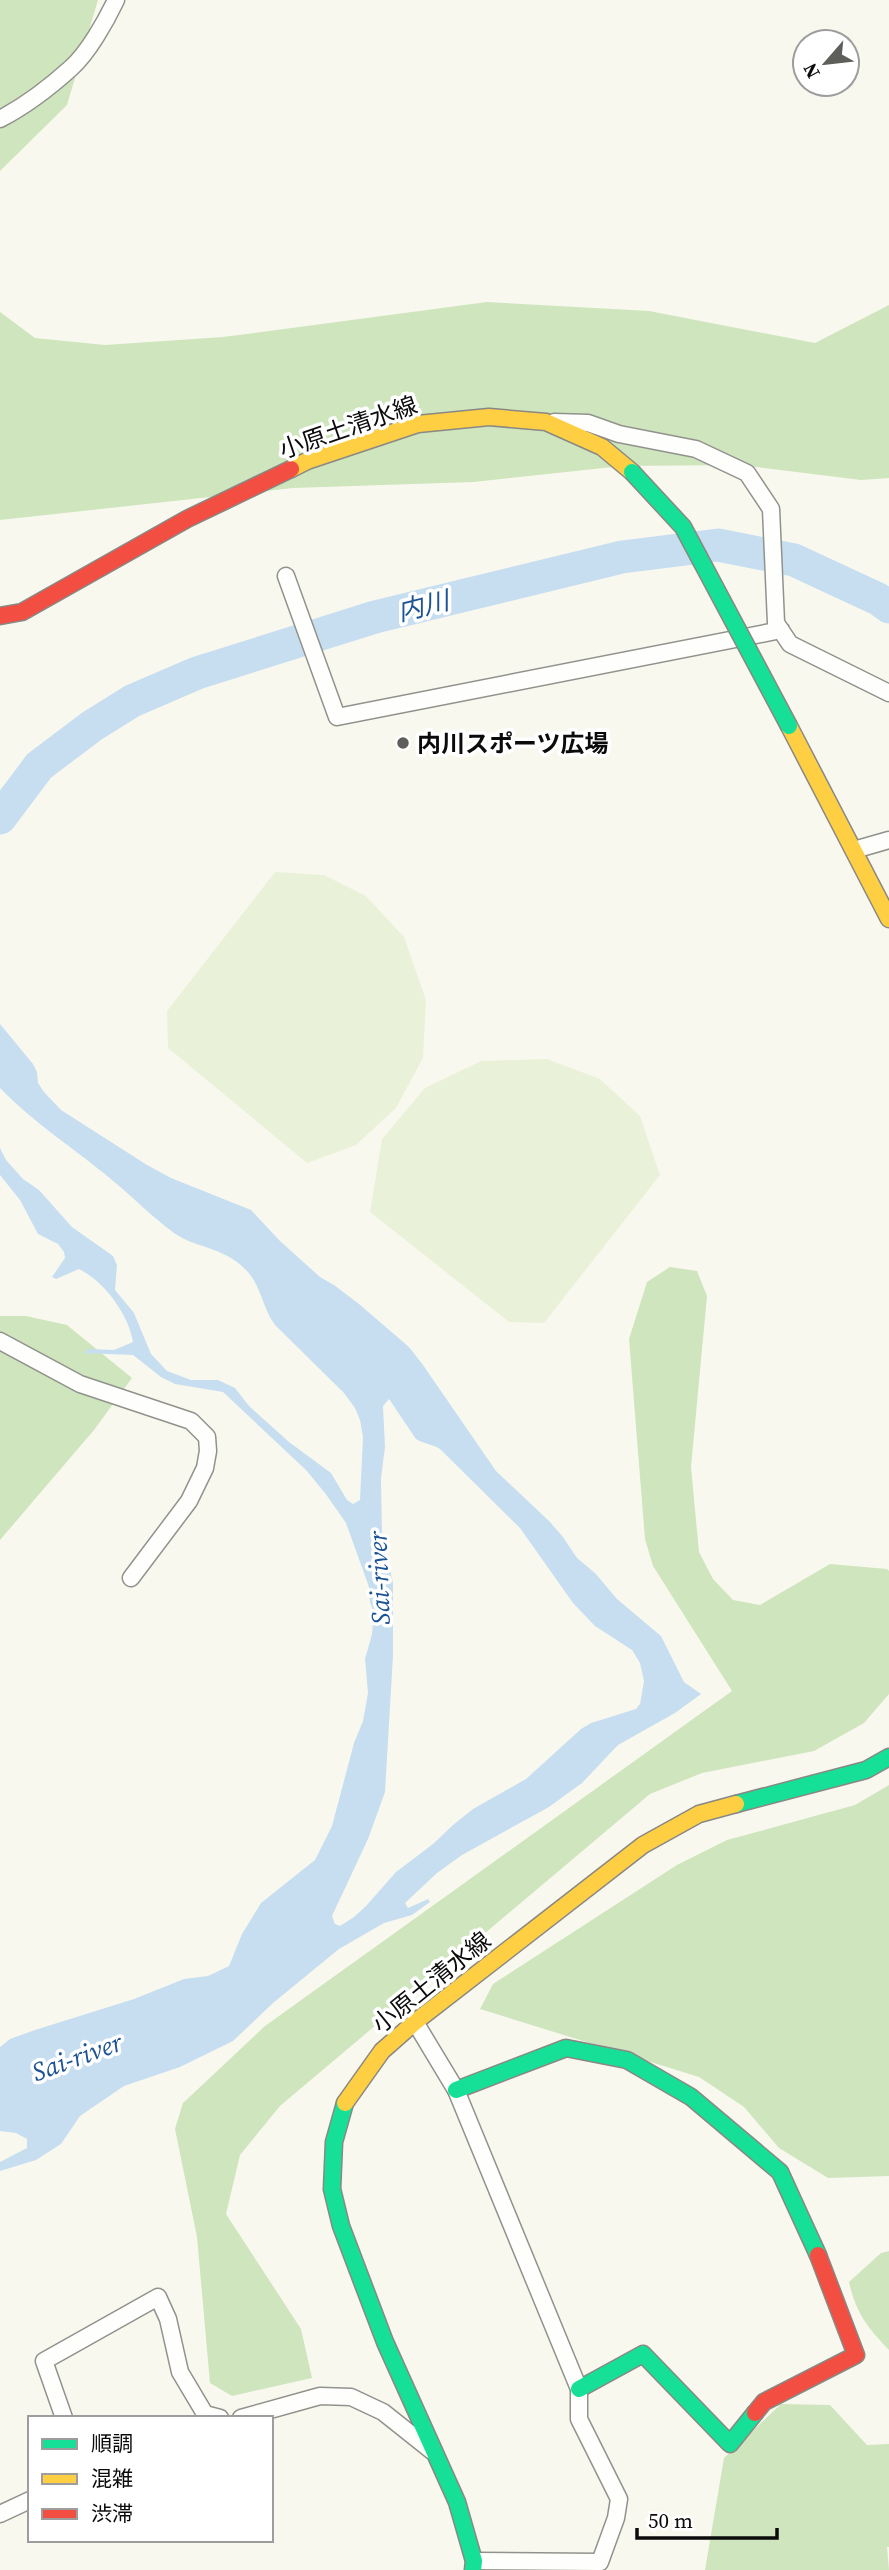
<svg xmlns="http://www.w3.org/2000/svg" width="889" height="2570" font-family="'Source Serif 4','Noto Sans JP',serif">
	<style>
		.forest { fill: #cfe5be }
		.pitch { fill: #e9f2d9 }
		.water { fill: #c7def1; fill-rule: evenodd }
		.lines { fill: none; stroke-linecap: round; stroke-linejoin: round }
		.river { stroke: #c7def1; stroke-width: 33 }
		.street-casing { stroke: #92928d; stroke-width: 19 }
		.fast-casing { stroke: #898884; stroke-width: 19 }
		.slow-casing { stroke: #898884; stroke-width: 19 }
		.jam-casing { stroke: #898884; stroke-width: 19 }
		.street { stroke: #fefefc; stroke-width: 16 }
		.fast { stroke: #16e098; stroke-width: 16 }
		.slow { stroke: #ffcf43; stroke-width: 16 }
		.jam { stroke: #f24e42; stroke-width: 16 }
		.fast-bridge-casing { stroke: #898884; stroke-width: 19; stroke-linecap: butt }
		.fast-bridge { stroke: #16e098; stroke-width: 16 }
		.poi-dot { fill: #5e5e5a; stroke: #fff; stroke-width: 2.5 }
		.labels { text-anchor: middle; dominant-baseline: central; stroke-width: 7; stroke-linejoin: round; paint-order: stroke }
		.street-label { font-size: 24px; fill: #0b0b0b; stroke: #fff }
		.poi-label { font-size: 24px; font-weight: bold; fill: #0b0b0b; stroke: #fff; text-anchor: start }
		.water-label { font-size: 26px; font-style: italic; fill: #1c5394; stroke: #fff }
	</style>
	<rect width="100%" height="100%" fill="#f9f8ee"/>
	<path class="forest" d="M0 0H98L67 105 0 171Z
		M487 302 649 311 815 343 889 305V478L861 480 740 465 622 466 474 482 293 488 0 520V312L35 338 105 345 223 337Z
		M670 1267 697 1271 707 1296 691 1467 699 1552 713 1579 733 1600 760 1605 830 1564 887 1569 889 1571V1694L864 1723 814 1751 702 1773 650 1794 280 2106 240 2155 226 2214 301 2329 312 2378 232 2396 210 2383 197 2237 175 2129 183 2103 265 2026 732 1691 653 1566 645 1539 629 1339 647 1282Z
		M0 1316H26L67 1325 132 1378 94 1430 0 1540Z
		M889 1785V2176L828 2178 779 2148 744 2107 699 2077 480 2009 493 1984 677 1865 727 1840 855 1805Z
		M889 2251V2350C867 2327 856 2313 849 2282L881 2253Z
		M781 2404 830 2405 867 2445 889 2444V2547H887L889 2570H705L724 2458Z"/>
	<path class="pitch" d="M275 872 324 875 366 896 404 937 426 1000 423 1058 396 1108 356 1145 307 1163 168 1048 167 1011Z
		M547 1059 600 1079 640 1116 660 1175 544 1323 509 1322 370 1212 382 1139 425 1088 481 1061Z"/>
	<path class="water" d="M0 1024 33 1064 37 1072 38 1083 44 1092 61 1110 147 1165 171 1178 251 1210 280 1241 320 1277 334 1285 359 1304 409 1347 423 1365 496 1471 550 1522 563 1537 577 1558 595 1573 617 1599 661 1636 684 1682 701 1694 675 1713 618 1745 582 1783 549 1807 462 1855 437 1873 405 1903 408 1908 428 1899 430 1902 412 1915 384 1923 339 1949 273 2003 233 2041 180 2067 124 2086 80 2116 61 2144 36 2160 0 2171V2162L27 2148V2139L16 2133 0 2131V2047L10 2039 35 2030 134 1999 184 1979 208 1976 229 1966 242 1934 261 1903 315 1860 332 1826 354 1743 363 1721 368 1693 365 1659 372 1634 374 1613 370 1602 369 1587 346 1523 325 1493 306 1470 223 1392 175 1384 161 1377 133 1355 82 1353 90 1349 114 1350 133 1342C129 1315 104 1281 79 1269L56 1279 52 1277 65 1258 64 1252 58 1244 38 1234 20 1200 0 1175V1148L6 1160 23 1179 39 1190 72 1227 113 1256 117 1265 115 1290 134 1313 151 1354 167 1371 191 1380H218L235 1388 249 1406 289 1442 331 1473 347 1500 353 1504 360 1500 363 1437 360 1420 355 1408 344 1393 275 1325C262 1308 261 1284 245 1269 222 1246 197 1249 174 1233 152 1217 133 1197 112 1180 74 1148 36 1125 0 1088ZM389 1399 416 1439C424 1444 432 1444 440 1449L520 1528 573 1603 595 1626 632 1650 640 1663 644 1681 640 1704 636 1709 591 1723 581 1729 526 1779 473 1809 453 1825 433 1844 396 1872 366 1906 354 1917 340 1926 335 1924 332 1916 368 1839 385 1792 393 1656V1583L382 1535 381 1478 385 1447 383 1406Z"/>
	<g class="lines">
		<path class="river" d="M0 818 39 766 92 726 132 701 197 673 375 617 622 557 718 545 794 560 878 599 889 607"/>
		<defs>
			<path id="street" d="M0 119C25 106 50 87 71 68 88 53 106 21 116 0
				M554 422 588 423 619 434 696 449 747 473 771 509 776 623 790 644 889 693
				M286 576 337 717 781 630
				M854 850 889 840
				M0 1341 80 1384 191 1421 207 1437 208 1451 205 1468 189 1501 131 1578
				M415 2022 456 2090 579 2389V2419L619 2499 616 2518 600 2562 474 2561
				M64 2418 44 2361 158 2297 168 2319 180 2372 205 2414 220 2418
				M241 2418 320 2396 351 2397 383 2412 432 2451
				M0 2514 30 2500"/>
			<path id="fast" d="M736 1804 866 1770 889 1757
				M456 2090 566 2048 627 2060 691 2097 780 2172 818 2255
				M345 2103 334 2142 332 2189 341 2226 385 2342 457 2502 474 2561 473 2570
				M579 2389 643 2354 730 2444 755 2413"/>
			<path id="slow" d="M291 469 307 461 418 424 489 417 546 422 602 447 632 472
				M789 726 889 919
				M345 2103 382 2051 415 2022 643 1845 699 1814 736 1804"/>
			<path id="jam" d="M0 616 22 612 187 519 291 469
				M755 2413 764 2402 856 2355 818 2255"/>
		</defs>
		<use href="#street" class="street-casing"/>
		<use href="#fast" class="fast-casing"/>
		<use href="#slow" class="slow-casing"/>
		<use href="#jam" class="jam-casing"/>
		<use href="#street" class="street"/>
		<use href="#fast" class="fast"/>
		<use href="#slow" class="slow"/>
		<use href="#jam" class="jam"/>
		<defs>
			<path id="fast-bridge" d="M632 472 683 527 789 726"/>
		</defs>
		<use href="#fast-bridge" class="fast-bridge-casing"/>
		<use href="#fast-bridge" class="fast-bridge"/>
	</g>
	<circle class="poi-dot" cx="403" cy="743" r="7"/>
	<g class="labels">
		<g class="street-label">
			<text transform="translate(348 427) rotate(-19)">小原土清水線</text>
			<text transform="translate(431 1982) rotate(-39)">小原土清水線</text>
		</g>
		<g class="poi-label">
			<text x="417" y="743">内川スポーツ広場</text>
		</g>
		<g class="water-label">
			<text transform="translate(423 606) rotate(-14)">内川</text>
			<text transform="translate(379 1578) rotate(-92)">Sai-river</text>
			<text transform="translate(77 2057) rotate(-20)">Sai-river</text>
		</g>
	</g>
	<rect x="28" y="2416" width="245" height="126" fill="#ffffff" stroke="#9d9d9d" stroke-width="2"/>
	<rect x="42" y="2439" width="35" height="10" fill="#16e098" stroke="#9d9d9d" stroke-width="2"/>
	<text x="91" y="2451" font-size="21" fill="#0b0b0b">順調</text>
	<rect x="42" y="2474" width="35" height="10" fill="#ffcf43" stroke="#9d9d9d" stroke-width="2"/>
	<text x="91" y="2486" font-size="21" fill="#0b0b0b">混雑</text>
	<rect x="42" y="2509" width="35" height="10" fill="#f24e42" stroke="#9d9d9d" stroke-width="2"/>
	<text x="91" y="2521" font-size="21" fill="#0b0b0b">渋滞</text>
	<g transform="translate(826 63) rotate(242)"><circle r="33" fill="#ffffff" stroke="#9d9d9d" stroke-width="2"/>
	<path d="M0-5L12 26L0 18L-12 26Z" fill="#5e5e5a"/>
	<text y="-10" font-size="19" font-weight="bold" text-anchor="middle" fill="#0b0b0b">N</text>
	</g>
	<path d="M637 2528v10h140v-10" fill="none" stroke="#0b0b0b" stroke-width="3.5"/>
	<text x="648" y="2528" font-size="21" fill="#0b0b0b" stroke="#ffffff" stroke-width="5" paint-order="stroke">50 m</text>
</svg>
